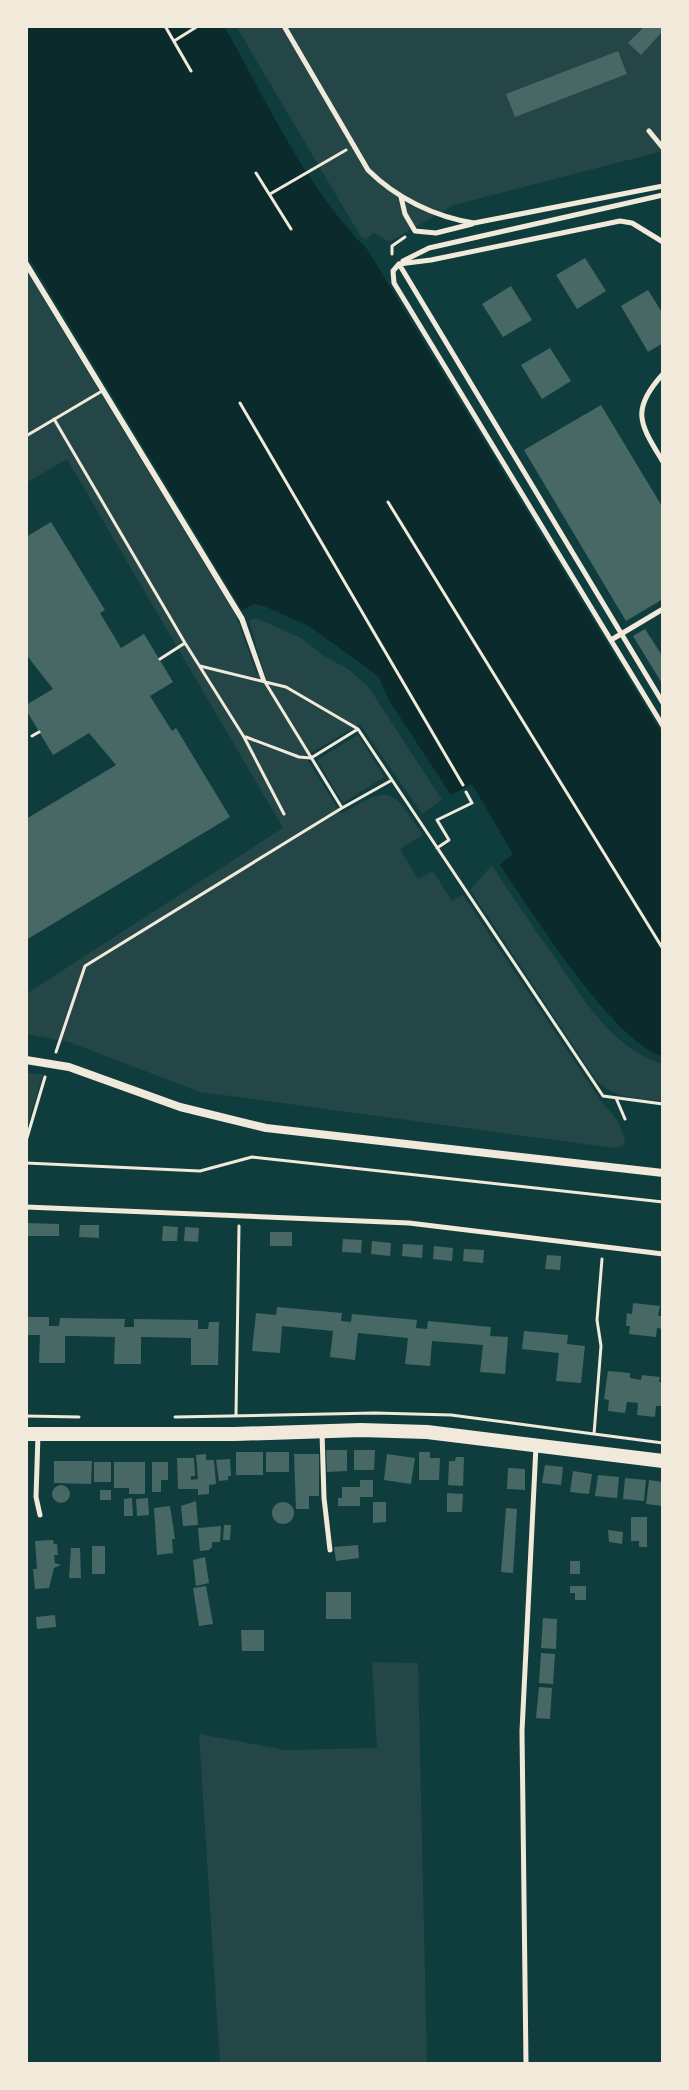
<svg xmlns="http://www.w3.org/2000/svg" width="689" height="2090" font-family="Ubuntu,sans-serif">
	<style>
		.green { fill: #244646 }
		.water { fill: #0a2a2b }
		.building { fill: #486865 }
		.lines { fill: none; stroke-linecap: round; stroke-linejoin: round }
		.path { stroke: #f1e9da; stroke-width: 3 }
		.service { stroke: #f1e9da; stroke-width: 5 }
		.minor { stroke: #f1e9da; stroke-width: 8 }
		.tertiary { stroke: #f1e9da; stroke-width: 14 }
	</style>
	<rect width="100%" height="100%" fill="#0f3d3e"/>
	<path class="green" d="M236 26H663V151L454 205 389 242 374 233 366 239 361 237Z
		M26 270 236 616 257 674 264 672 249 621 256 618 301 638 324 656 348 669 368 686 442 800 422 814 360 724 305 756 341 814C392 784 391 788 423 835L400 849 418 879 433 871 452 901 463 895 601 1101 618 1121 625 1139 623 1146 614 1148 200 1092 69 1042 26 1034V994L283 828 67 459 26 483Z
		M358 735 384 777 343 803 317 760Z
		M492 865C511 895 531 924 551 952 582 996 609 1047 663 1064V1101C638 1098 614 1099 596 1080L470 890Z
		M26 1073 43 1074 26 1130Z
		M372 1662 418 1663 427 2064H220L199 1734 285 1750 377 1748Z"/>
	<path class="water" d="M26 26H224C267 101 305 187 367 249L663 735V1056C615 1045 529 908 500 865L513 854 472 784 451 795 390 702 378 676 309 626 264 606 254 604 242 610 26 253Z"/>
	<path class="building" d="M645 26H663V31L641 55 628 43Z
		M618 51 627 74 515 117 506 94Z
		M585 258 606 291 577 309 556 275Z
		M511 286 532 320 503 337 482 304Z
		M648 290 663 314V343L648 352 621 306Z
		M550 348 571 381 542 399 521 365Z
		M601 405 663 508V599L626 621 524 450Z
		M51 522 105 610 100 613 121 648 144 634 173 682 150 696 172 731 176 728 230 817 26 940V819L116 765 89 733 53 755 26 710V705L53 689 28 657 26 658V537Z
		M645 629 663 657V685L633 636Z
		M26 1223 59 1224V1236H26Z
		M80 1225H99V1238L79 1237Z
		M163 1226 178 1227 177 1241H162Z
		M185 1227 199 1228 198 1242 184 1241Z
		M270 1232H292V1246H270Z
		M343 1239 362 1240 361 1253 342 1252Z
		M372 1241 391 1243 390 1256 371 1254Z
		M403 1244 423 1245 422 1258 402 1256Z
		M434 1246 453 1248 452 1261 433 1259Z
		M464 1249 484 1250 483 1263 463 1261Z
		M547 1255 561 1256 560 1270 545 1269Z
		M633 1303 660 1306 658 1316H663V1329L657 1328 656 1337 629 1334 630 1326H626L627 1313 632 1314Z
		M277 1307 342 1313 341 1321 351 1322 352 1314 417 1320 416 1328 427 1329 428 1321 491 1327 490 1336 508 1337 505 1374 480 1372 483 1345 432 1341 430 1366 405 1364 408 1338 358 1333 355 1360 330 1357 333 1331 282 1326 280 1353 252 1351 256 1313 276 1315Z
		M26 1317H49V1326H59L60 1318 125 1319 124 1327H134V1319L198 1320V1329H208L209 1322H219L218 1365H191V1338L145 1337H141V1364H114L115 1337 72 1336H65V1363H39L40 1335H26Z
		M524 1331 568 1335 567 1344 585 1346 581 1383 556 1381 559 1353 522 1349Z
		M608 1371 630 1373V1378L641 1380 642 1375 660 1377 659 1382H663V1406H656L655 1417 637 1415 638 1403 627 1402 625 1413 608 1411 609 1400 604 1399Z
		M326 1450H347V1471L327 1472Z
		M354 1450H375L374 1470H354Z
		M236 1452H263V1475H236Z
		M266 1452H289V1472H266Z
		M419 1452H430V1458H440L439 1480H419Z
		M206 1454V1460H214L216 1484 209 1485V1494L198 1495V1489H178L177 1458H194L195 1476H191V1480L198 1479 196 1455Z
		M294 1454H319V1496H309V1509H296Z
		M387 1454 415 1458 411 1484 384 1480Z
		M456 1457H464L463 1486 448 1485 449 1461H455Z
		M230 1459 231 1476H228V1480L219 1481 216 1460Z
		M54 1461H92L91 1484 54 1483Z
		M94 1462H111V1482H94Z
		M114 1462H145V1494H129V1488H114Z
		M152 1462H168V1480H161V1492H152Z
		M545 1465 563 1467 561 1485 542 1483Z
		M508 1468 525 1469V1490L507 1489Z
		M573 1471 592 1474 589 1494 570 1492Z
		M598 1475 619 1477 617 1498 595 1496Z
		M625 1478 646 1480 644 1501 623 1499Z
		M360 1480H373V1497H360V1506H338V1498H342V1487H360Z
		M649 1480 663 1482V1506L646 1504Z
		M52 1494a9 9 0 1 1 18 0a9 9 0 1 1-18 0Z
		M100 1490H111V1500H100Z
		M447 1493 463 1494 462 1512H447Z
		M132 1498 133 1516H124V1499Z
		M148 1498 149 1515 137 1516 136 1499Z
		M196 1501 198 1525 183 1526 181 1506Z
		M373 1502H386V1522L373 1523Z
		M272 1513a11 11 0 1 1 22 0a11 11 0 1 1-22 0Z
		M170 1506 175 1539H172L173 1553 157 1555 154 1508Z
		M506 1508 517 1509 513 1573 501 1572Z
		M631 1517H647V1547H639V1541H631Z
		M224 1525H231L230 1540H223Z
		M221 1526 220 1542H212V1547L209 1550 200 1551 198 1528Z
		M608 1530 623 1532 622 1544 609 1542Z
		M53 1540 54 1544H57L58 1555H54L55 1563 61 1565 54 1568 49 1588 35 1589 33 1569H37L35 1541Z
		M358 1545 359 1558 336 1561 334 1547Z
		M92 1546H105V1574H92Z
		M71 1548H80L81 1578H69Z
		M205 1557 209 1583 196 1586 193 1560Z
		M570 1561H580V1574H570Z
		M206 1586 213 1624 199 1626 193 1588Z
		M570 1586H586V1600H575V1593H570Z
		M326 1592H351V1619H326Z
		M55 1615 56 1627 37 1629 36 1617Z
		M543 1618 557 1619 556 1649 541 1648Z
		M241 1630H264V1651H242Z
		M541 1653 555 1654 553 1684 539 1683Z
		M539 1687 552 1688 550 1719 536 1718Z"/>
	<g class="lines">
		<path class="path" d="M165 26 191 71
			M174 41 198 26
			M256 173 291 229
			M270 194 346 150
			M392 254V246L405 237
			M26 261 243 618 265 682 342 808 392 780 603 1096 663 1104
			M26 266 241 620 263 681
			M240 403 463 785
			M54 419 185 643 244 737 284 814
			M26 436 102 391
			M388 502 663 949
			M160 659 185 643
			M200 666 286 687 358 729
			M32 736 39 732
			M246 737 299 757 311 758 358 729 392 780
			M437 848 449 840 437 820 472 803 466 792
			M56 1052 85 966 342 808
			M616 1098 625 1119
			M26 1141 45 1077
			M26 1163 200 1171 252 1157 663 1202
			M602 1259 597 1320 601 1346 594 1434 663 1443
			M236 1415 239 1226
			M26 1416 79 1417
			M175 1417 375 1413 451 1415 594 1434"/>
		<path class="service" d="M284 26 368 170C396 198 435 217 474 223L663 186
			M649 131 663 148
			M401 197 405 214 415 231 436 233 472 224
			M403 261 429 248 663 195
			M399 264 393 271 394 283 663 726
			M399 264 663 703
			M399 264 431 260 620 221 632 223 663 242
			M663 374C629 411 641 425 663 462
			M611 640 663 609
			M26 1207 409 1223 663 1254
			M322 1432 324 1498 330 1550
			M38 1435 36 1497 40 1515
			M526 2064 522 1731 536 1446"/>
		<path class="minor" d="M26 1060 69 1067 180 1107 266 1128 663 1173"/>
		<path class="tertiary" d="M26 1434H235L361 1430 427 1432 663 1461"/>
	</g>
	<rect width="689" height="2090" fill="none" stroke="#f1e9da" stroke-width="56"/>
</svg>
